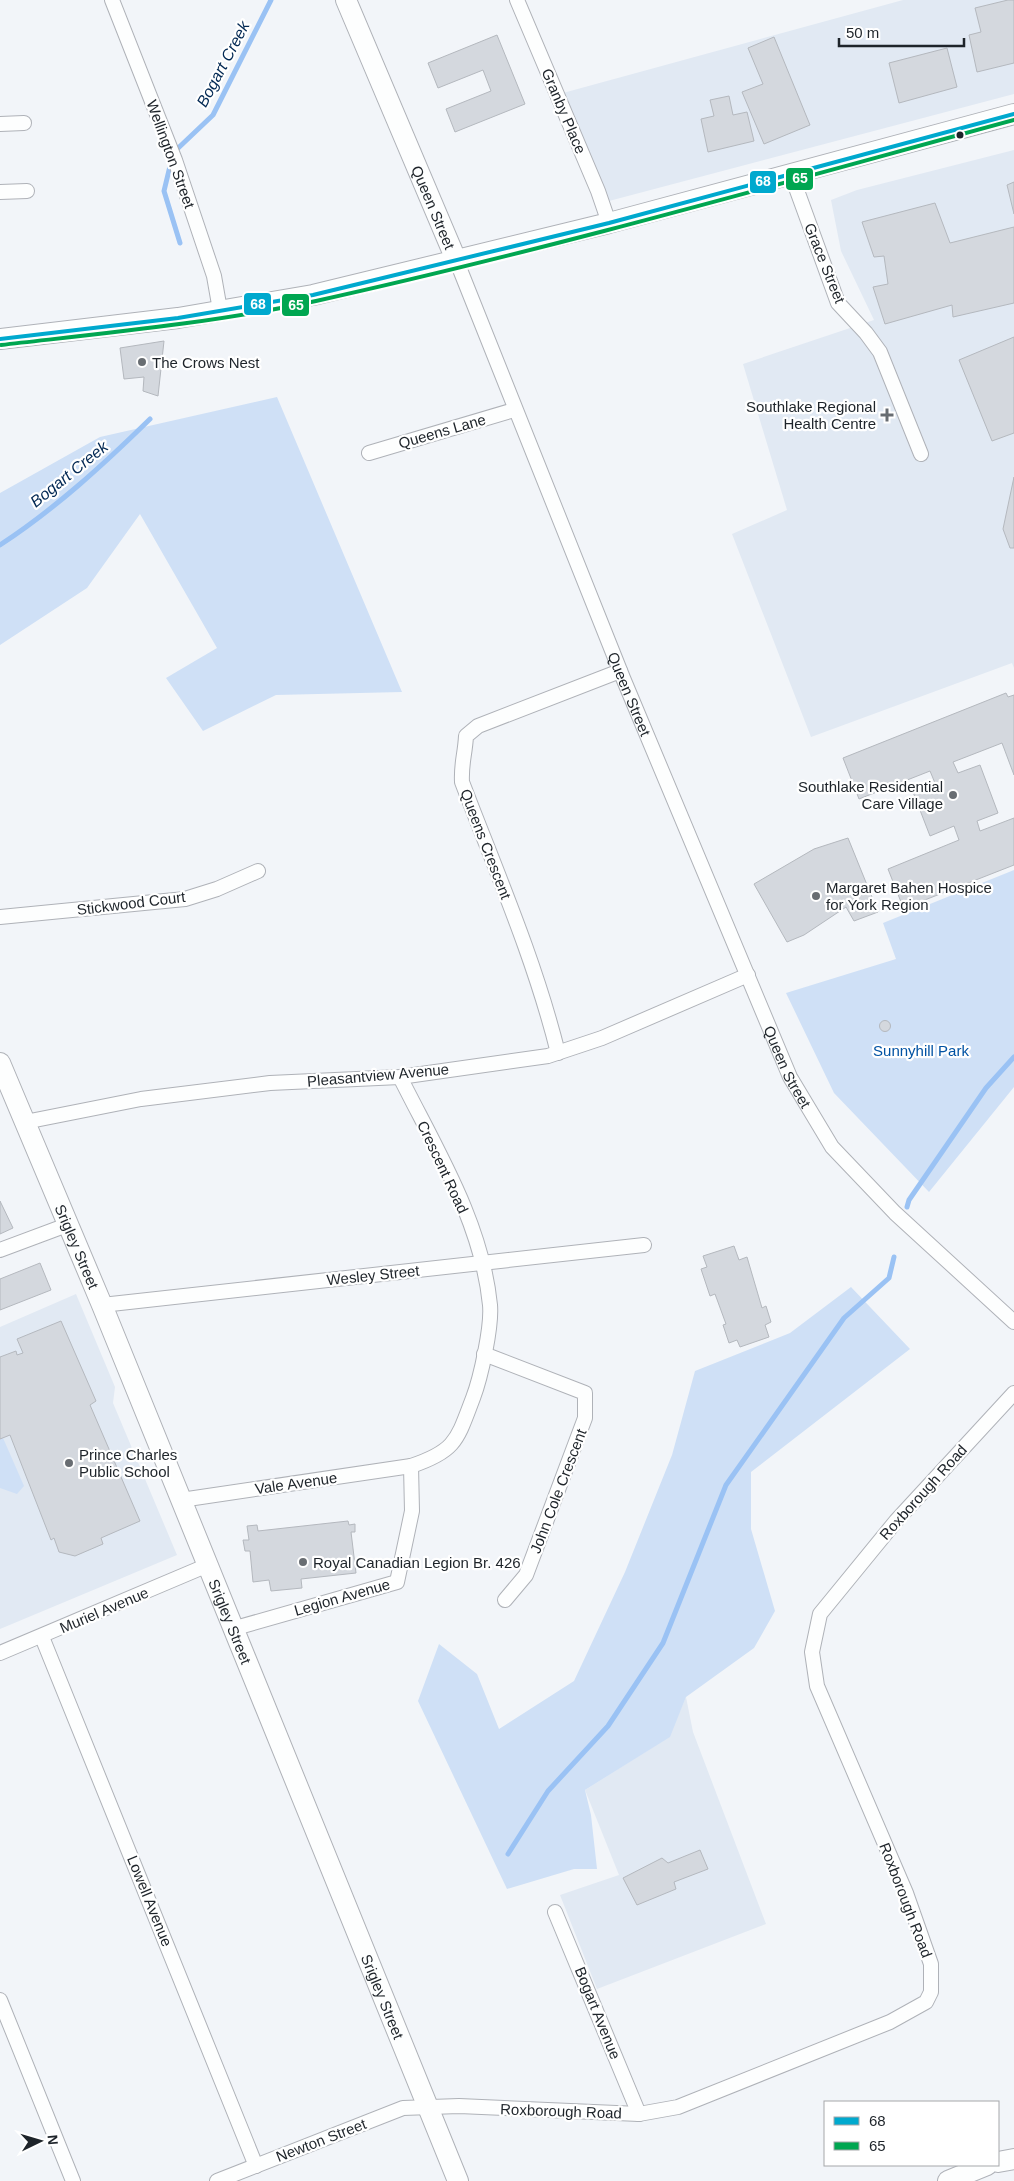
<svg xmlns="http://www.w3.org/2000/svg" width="1014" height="2181" font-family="Arial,sans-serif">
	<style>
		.built { fill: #e1e9f3 }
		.green { fill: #cfe0f6 }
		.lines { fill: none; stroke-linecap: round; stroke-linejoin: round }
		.stream { stroke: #9ac2f4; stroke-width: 5 }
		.building { fill: #d4d8de; stroke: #b4b8be }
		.street-casing { stroke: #afb2b8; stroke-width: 16 }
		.secondary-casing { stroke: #afb2b8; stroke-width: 22 }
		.street { stroke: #fdfefe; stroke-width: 14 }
		.secondary { stroke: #fdfefe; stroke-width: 20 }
		.bus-1-casing { stroke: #fff; stroke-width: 8 }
		.bus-2-casing { stroke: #fff; stroke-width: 8 }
		.bus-1 { stroke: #00a9ce; stroke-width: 4 }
		.bus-2 { stroke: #00a651; stroke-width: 4 }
		.bus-dot { fill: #1e242a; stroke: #fff; stroke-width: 2 }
		.poi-dot { fill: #686d72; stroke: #fff; stroke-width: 2 }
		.labels { text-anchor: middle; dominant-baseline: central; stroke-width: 4.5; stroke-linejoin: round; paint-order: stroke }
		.street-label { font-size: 15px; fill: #1e242a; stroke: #fff }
		.poi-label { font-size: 15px; fill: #1e242a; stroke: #fff; text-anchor: start }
		.park-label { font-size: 15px; fill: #0052a3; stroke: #fff }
		.water-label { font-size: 16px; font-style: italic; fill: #022853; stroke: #fff }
		.line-badge { stroke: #fff; stroke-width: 2 }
		.badge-label { font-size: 14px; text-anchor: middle; font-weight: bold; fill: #fff }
	</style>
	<rect width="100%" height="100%" fill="#f2f5f9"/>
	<path class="built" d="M903 0H1014V94L609 201 563 93Z
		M1014 150V668L1012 663 811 737 732 534 787 510 743 364 874 320 841 251 831 200 857 190Z
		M76 1294 115 1387 113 1403 177 1555 0 1629V1327Z
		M686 1697 693 1732 766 1924 597 1989 560 1895 619 1875 585 1790 669 1737Z"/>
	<path class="green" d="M277 397 402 692 276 695 203 731 166 678 217 648 140 514 87 588 0 645V493L100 437Z
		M1014 870V1087L929 1192 834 1093 786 993 896 959 883 923Z
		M851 1287 910 1349 751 1472V1529L775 1611 754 1648 686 1697 670 1737 585 1790 591 1815 597 1869H574L507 1889 418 1701 439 1644 477 1674 499 1729 574 1681 625 1572 672 1455 695 1371 790 1333Z
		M3 1438 24 1486 17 1494 0 1488V1439Z"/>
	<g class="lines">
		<path class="stream" d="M174 152 213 115 271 0
			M171 162 164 191 180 243
			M0 545C55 509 103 465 150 419
			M907 1207 909 1200 986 1088 1014 1057
			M508 1854 548 1791 608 1726 663 1643 726 1485 844 1318 889 1278 894 1257"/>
	</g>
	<path class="building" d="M1008 0H1014V63L977 72 969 35 981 32 975 8Z
		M497 35 525 104 455 132 446 109 491 91 483 70 438 88 428 63Z
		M774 37 810 125 764 144 742 92 763 84 748 48Z
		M947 48 957 87 899 103 889 63Z
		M729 96 733 115 747 112 754 141 708 152 701 119 714 116 710 100Z
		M1014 182V214L1007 185Z
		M935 203 950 243 1014 227V303L953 317 952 305 885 324 873 287 888 284 884 256 874 257 862 222Z
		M1014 337V433L992 441 959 360Z
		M164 341 158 396 143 391 144 377 124 379 120 348Z
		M1014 477V548H1010L1003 529Z
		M1006 693 1008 697 1014 695V775L1002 743 953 762 958 773 980 765 998 813 977 821 980 831 1014 818V865L912 905 910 899 901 902 888 869 959 840 954 826 930 836 913 792 935 783 930 771 859 799 843 758Z
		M848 838 878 912 854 921 846 907 804 935 787 942 754 884 814 849Z
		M879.5 1026a5.5 5.5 0 1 1 11 0a5.5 5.5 0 1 1-11 0Z
		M0 1201 13 1228 0 1234Z
		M734 1246 739 1260 747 1257 762 1308 766 1306 771 1322 765 1325 769 1337 740 1347 737 1340 729 1343 723 1325 726 1324 715 1294 710 1296 701 1269 707 1267 703 1256Z
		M40 1263 51 1290 0 1310V1279Z
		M61 1321 96 1401 90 1405 140 1521 101 1538 103 1544 75 1556 59 1552 54 1538 51 1540 10 1435 0 1439V1357L16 1351 17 1355 23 1353 17 1339Z
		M348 1521 349 1525 355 1524V1532H351L356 1573 301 1579 302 1588 271 1591 269 1580 253 1582 250 1551H245L243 1540H249L247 1526 257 1525 258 1531Z
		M700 1850 708 1869 674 1882 676 1889 637 1905 623 1878 662 1858 668 1863Z"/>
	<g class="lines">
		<defs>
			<g id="street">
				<path d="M112 0 175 160 214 276 220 310"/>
				<path d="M517 0 598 191 609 223"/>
				<path d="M0 124 24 123"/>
				<path d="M791 174 838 303 866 333 880 352 921 454"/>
				<path d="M0 192 27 191"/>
				<path id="s1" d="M457 262 623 678 790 1077 832 1147 895 1213 1014 1322"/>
				<path d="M369 453 514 410"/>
				<path d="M0 917 185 899 217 889 258 871"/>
				<path d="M558 1053C535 960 496 871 462 782 461 763 465 755 466 736L478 726 620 671"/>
				<path d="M25 1122 141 1099 270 1083 400 1077 548 1056 602 1038 748 975"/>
				<path d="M0 1250 67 1225"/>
				<path d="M102 1305 644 1245"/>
				<path d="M484 1354 585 1393V1418L526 1575 505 1600"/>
				<path d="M181 1500 411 1466C456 1451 457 1440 473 1398 481 1377 492 1326 490 1305 482 1223 436 1149 400 1077"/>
				<path d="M232 1629 397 1582 412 1511 411 1466"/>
				<path d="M42 1637 256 2166"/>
				<path d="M0 1653 208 1565"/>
				<path d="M555 1912 639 2114"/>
				<path d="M0 2000 73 2181"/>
				<path d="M217 2181 403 2108 459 2106 639 2114 678 2107 890 2022 926 2002 931 1992V1964L906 1893 817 1686 812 1652 820 1614 896 1521 1014 1393"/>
			</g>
			<g id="secondary">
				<path id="s2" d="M346 0 457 262"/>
				<path d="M0 339 178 318 313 295 609 223 1014 114"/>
				<path id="s3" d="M0 1063 102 1305 458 2181"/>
				<path d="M998 2162 1014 2159"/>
				<path d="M948 2181 987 2165"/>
			</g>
		</defs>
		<use href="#street" class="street-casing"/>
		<use href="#secondary" class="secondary-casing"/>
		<use href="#street" class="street"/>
		<use href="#secondary" class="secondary"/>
		<defs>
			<path id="bus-1" d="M0 339 178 318 313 295 609 223 1014 114"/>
			<path id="bus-2" d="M1 345C106 333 213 323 316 301 551 249 782 183 1014 120"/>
		</defs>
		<use href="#bus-1" class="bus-1-casing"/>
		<use href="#bus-2" class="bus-2-casing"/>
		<use href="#bus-1" class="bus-1"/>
		<use href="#bus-2" class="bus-2"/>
	</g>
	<circle class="bus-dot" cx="960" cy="135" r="4.5"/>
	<g class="poi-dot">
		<circle cx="142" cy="362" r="5"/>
		<path d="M884.5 407.5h5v5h5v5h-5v5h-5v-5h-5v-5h5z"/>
		<circle cx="953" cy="795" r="5"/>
		<circle cx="816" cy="896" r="5"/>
		<circle cx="69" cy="1463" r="5"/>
		<circle cx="303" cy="1562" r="5"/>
	</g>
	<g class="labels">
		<g class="street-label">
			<text transform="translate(564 111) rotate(67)">Granby Place</text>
			<text transform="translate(171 154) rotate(70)">Wellington Street</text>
			<text stroke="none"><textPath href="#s2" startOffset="225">Queen Street</textPath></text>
			<text transform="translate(825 263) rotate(68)">Grace Street</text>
			<text transform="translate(442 431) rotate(-16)">Queens Lane</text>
			<text stroke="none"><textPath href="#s1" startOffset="465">Queen Street</textPath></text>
			<text transform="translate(486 844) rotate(69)">Queens Crescent</text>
			<text transform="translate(131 903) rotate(-7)">Stickwood Court</text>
			<text stroke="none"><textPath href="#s1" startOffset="870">Queen Street</textPath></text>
			<text transform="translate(378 1075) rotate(-5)">Pleasantview Avenue</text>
			<text transform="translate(443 1167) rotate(65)">Crescent Road</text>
			<text stroke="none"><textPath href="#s3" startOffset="199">Srigley Street</textPath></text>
			<text transform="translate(373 1275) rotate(-6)">Wesley Street</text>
			<text transform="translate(296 1483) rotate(-8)">Vale Avenue</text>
			<text transform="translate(558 1491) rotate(-69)">John Cole Crescent</text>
			<text transform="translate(923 1492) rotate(-48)">Roxborough Road</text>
			<text transform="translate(342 1597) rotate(-16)">Legion Avenue</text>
			<text transform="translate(104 1610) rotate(-23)">Muriel Avenue</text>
			<text stroke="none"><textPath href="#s3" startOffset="604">Srigley Street</textPath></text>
			<text transform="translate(906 1900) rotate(69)">Roxborough Road</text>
			<text transform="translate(150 1901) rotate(68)">Lowell Avenue</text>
			<text stroke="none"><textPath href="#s3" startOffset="1009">Srigley Street</textPath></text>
			<text transform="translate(598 2013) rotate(68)">Bogart Avenue</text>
			<text transform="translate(561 2111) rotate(2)">Roxborough Road</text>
			<text transform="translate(321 2140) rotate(-21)">Newton Street</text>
		</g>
		<g class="poi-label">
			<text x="152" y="362">The Crows Nest</text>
			<text x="876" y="406" text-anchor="end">Southlake Regional<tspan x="876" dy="17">Health Centre</tspan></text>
			<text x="943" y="786" text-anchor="end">Southlake Residential<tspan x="943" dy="17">Care Village</tspan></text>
			<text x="826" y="887">Margaret Bahen Hospice<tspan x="826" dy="17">for York Region</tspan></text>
			<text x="79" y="1454">Prince Charles<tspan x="79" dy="17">Public School</tspan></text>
			<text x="313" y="1562">Royal Canadian Legion Br. 426</text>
		</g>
		<g class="park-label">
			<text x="921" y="1050">Sunnyhill Park</text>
		</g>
		<g class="water-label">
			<text transform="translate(223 64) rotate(-62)">Bogart Creek</text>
			<text transform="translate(69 474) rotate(-39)">Bogart Creek</text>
		</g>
	</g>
	<g class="line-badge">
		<rect x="785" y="167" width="29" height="24" rx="5" fill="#00a651"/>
		<rect x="749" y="170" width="28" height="24" rx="5" fill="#00a9ce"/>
		<rect x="243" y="292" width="29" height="24" rx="5" fill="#00a9ce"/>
		<rect x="281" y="293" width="29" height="24" rx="5" fill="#00a651"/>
	</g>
	<g class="badge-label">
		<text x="800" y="183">65</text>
		<text x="763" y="186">68</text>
		<text x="258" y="309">68</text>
		<text x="296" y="310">65</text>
	</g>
	<rect x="824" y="2101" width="175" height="65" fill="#ffffff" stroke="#a5a7aa"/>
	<rect x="834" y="2117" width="25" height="8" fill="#00a9ce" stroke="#a5a7aa"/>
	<text x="869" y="2126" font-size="15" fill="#1e242a">68</text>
	<rect x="834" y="2142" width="25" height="8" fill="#00a651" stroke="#a5a7aa"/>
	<text x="869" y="2151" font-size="15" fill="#1e242a">65</text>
	<g transform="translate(40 2141) rotate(85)" stroke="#ffffff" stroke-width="4" paint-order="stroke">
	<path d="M0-4L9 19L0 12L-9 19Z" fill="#1e242a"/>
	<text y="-8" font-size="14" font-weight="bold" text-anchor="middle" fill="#1e242a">N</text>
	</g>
	<path d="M839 38v8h125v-8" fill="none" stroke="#1e242a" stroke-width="2.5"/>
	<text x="846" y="38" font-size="15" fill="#1e242a" stroke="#ffffff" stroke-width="4" paint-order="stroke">50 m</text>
</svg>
